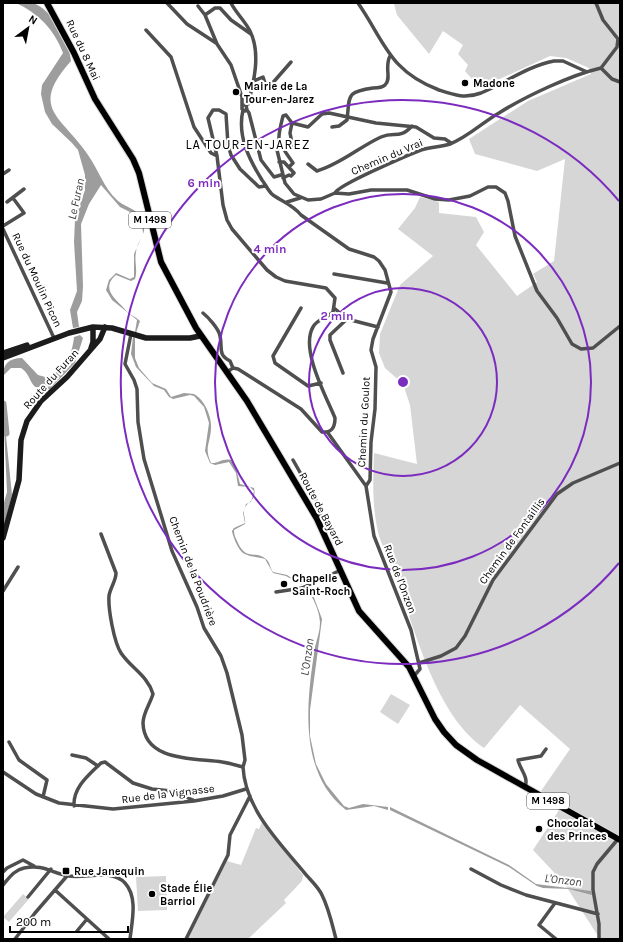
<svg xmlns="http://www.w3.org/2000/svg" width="623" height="942" font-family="Karla,sans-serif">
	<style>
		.green { fill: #d6d6d6 }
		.water { fill: #9d9d9d }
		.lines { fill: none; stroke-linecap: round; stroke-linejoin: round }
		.river { stroke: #9d9d9d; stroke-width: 7 }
		.primary-casing { stroke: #dbdbdb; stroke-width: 8 }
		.minor { stroke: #4f4f4f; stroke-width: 3.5 }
		.secondary { stroke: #1c1c1c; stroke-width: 5.5 }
		.primary { stroke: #000; stroke-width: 6 }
		.ring { fill: none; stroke: #7b2cbf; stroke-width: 2 }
		.poi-dot { fill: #000; stroke: #fff; stroke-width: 1.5 }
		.labels { text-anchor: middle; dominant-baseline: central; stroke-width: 4; stroke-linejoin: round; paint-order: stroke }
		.shield { fill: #fff; stroke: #4c4c4c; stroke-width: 1 }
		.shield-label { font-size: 10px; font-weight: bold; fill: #000 }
		.street-label { font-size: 11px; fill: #000; stroke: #fff }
		.poi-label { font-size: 11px; font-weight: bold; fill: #000; stroke: #fff; text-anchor: start }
		.water-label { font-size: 12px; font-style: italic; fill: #3e3e3e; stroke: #fff }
		.quarter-label { font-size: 13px; letter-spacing: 1px; fill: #000; stroke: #fff }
		.centre { fill: #7b2cbf; stroke: #fff; stroke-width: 2 }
		.ring-label { font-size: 12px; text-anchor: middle; font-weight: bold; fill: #7b2cbf; stroke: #fff; stroke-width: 4; stroke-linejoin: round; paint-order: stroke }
	</style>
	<rect width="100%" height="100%" fill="#fff"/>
	<path class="green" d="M403 3H620V939H600L564 883 533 850 563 804 541 791 570 749 520 705 484 748C436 715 416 633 397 580 392 564 382 548 378 532 372 506 373 479 374 453L417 464 410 405 403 384 385 368 379 353 380 334 400 285 433 256 398 229 415 208 420 197 439 202V213L476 217 484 232 476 245 517 296 537 282 533 274 554 261 565 159 537 171 475 154 469 139 528 101 591 74 589 68 566 58 550 56 480 88 465 71 468 65 458 54 463 45 443 31 429 54 397 15 394 4Z
		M391 694 410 705 398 724 380 712Z
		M262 822 303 875 302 881 284 900 286 903 248 939H187L227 861 241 865 256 828 259 829Z
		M166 876 167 910 138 911 136 877Z
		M23 894 29 899 9 922 3 917Z"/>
	<path class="water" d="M16 3C21 3 27 2 32 3 51 7 70 43 71 61 28 109 62 116 88 155 98 169 104 188 117 200 126 208 139 209 143 221 148 234 137 240 136 252 134 261 138 270 135 279L131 281 116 275C103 286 111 296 121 305 124 308 127 312 130 314 134 317 136 317 140 321L136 333 135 332 137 320 112 300 106 290 109 280 116 273 130 279 134 277V254L143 234 142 222 136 215 120 207 101 185 89 204 81 224 83 286 82 301 77 312 79 327 73 328 70 310 77 291 74 242 75 219 85 190V175L78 150 72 143 52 124 45 112 41 94 42 85 63 53C54 29 38 13 16 3Z
		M80 335 83 338 75 363 50 389C27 392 34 376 21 368H11L3 376C3 364 9 358 22 358L38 375 49 378C65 367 72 356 74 337Z
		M133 337 135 338V358L139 368 152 383 166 389 171 397 184 393 194 394C205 400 212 417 211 429 210 444 204 448 211 463 218 464 222 458 231 460L236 468 240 484 254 488C257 502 246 501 244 510 243 515 246 519 245 524L234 530C234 536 236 538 238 543 247 562 256 549 267 560 270 563 270 568 273 572L287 575 304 586 286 576 273 573 265 559C259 557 250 557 245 554 239 552 233 537 232 531L234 528 245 523 243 513 246 504 251 502 254 491 250 487 238 486 236 473 229 462 215 465 210 463 205 451 209 423 204 407 194 396 190 395 173 399 169 397 164 390 154 386 136 367 131 354Z
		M3 406 12 495 3 530V506L7 492Z
		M304 587H306L313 595 322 619 310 710V736L316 764 326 784 344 806 349 808 363 804 388 807V810L374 806 346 810C297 772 307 699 315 647 317 639 320 631 320 623 320 612 312 593 304 587Z
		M390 807 509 865 536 884 591 891 592 895 569 889 543 888 537 886 509 867 390 810Z"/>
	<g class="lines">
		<path class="river" d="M3 404 6 433"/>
		<defs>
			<path id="primary" d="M47 3 74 53 95 99 133 159 139 173 161 262 196 328 247 401 317 519 359 611 409 667 435 719 444 732 456 745 477 760 620 840"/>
		</defs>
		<use href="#primary" class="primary-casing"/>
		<path class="minor" d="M167 3 187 24 216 43
			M231 3C236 13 245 21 250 31 261 53 254 82 248 104L246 105
			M358 3C385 42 389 71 439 90 454 95 465 99 481 93 505 83 528 66 554 61H563L587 72
			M596 3 603 20 618 39 617 47 601 68
			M198 6 205 15 217 44 231 65 242 97V109L245 111 247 110 246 105H243
			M205 15 215 8H220L231 20 251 34
			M146 30 171 57 194 127 211 153 217 156
			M601 68 612 79 620 82
			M254 81 263 77 265 83 270 86 291 62
			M243 110C237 136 249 159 262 180 266 185 268 191 273 195 283 202 293 205 301 215L349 249 374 257 379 261 385 270 391 292 373 339 371 350 376 367 375 409 371 442 370 480 366 486
			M247 110 249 113 261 160 274 177 281 175
			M292 123 290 133 293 148
			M332 127 339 126 347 120C350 96 345 92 373 88 377 88 382 88 385 85 392 79 384 67 390 56
			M280 143 277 150 285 183 294 194 308 200 321 199 335 193 349 194 371 190H407L435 199 449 200 470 196 488 187H496L505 193 508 201 515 236 537 291 557 318 572 344 581 349 593 348 620 326
			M279 162H284L294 173 291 176 289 175 283 178
			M308 164 317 171C341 164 359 147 381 137 395 131 399 140 412 126
			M289 167 293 163C277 139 276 144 283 116L286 115 292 123 308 127 322 114 329 113 376 123 416 127 434 138 445 139 451 143
			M3 174 9 170
			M335 193C338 185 408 155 421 150 430 147 441 147 450 144 468 137 483 122 499 113 526 96 571 75 601 68
			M7 202 24 189
			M287 202 300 198
			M3 226 24 213 13 198
			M3 229 54 338
			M334 274 387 283
			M301 308 273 356 275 363 308 386 321 383
			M334 308 347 319 378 327
			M203 313C208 317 219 329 220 336 223 348 217 354 230 361L233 368
			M131 334 125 364 134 380 137 389 138 422 144 459 172 551 197 607 204 628 221 656 227 673 242 735 245 760 243 767
			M227 372 233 368 238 369 301 409 322 432C332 433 335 427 335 418 326 396 300 349 313 327 317 319 327 318 333 312L335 298 326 288 285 281 276 277 267 270 232 229 227 220 223 205 217 156 208 118 213 110H219L226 114 228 145 231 155 240 169 259 187 265 186
			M343 373 330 340V335L347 319
			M328 433 366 486 374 536 411 630 420 669 414 676
			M293 460 322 511 317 519
			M101 534 116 573C116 581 110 588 109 596 108 609 114 642 121 653 131 668 148 676 153 694 150 704 143 713 143 723 144 762 195 758 222 762 229 763 236 765 243 767 245 808 278 841 303 871 309 879 318 886 322 895 329 909 332 924 336 939
			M3 591 18 567
			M276 592 302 588 341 570
			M419 663 441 656 456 648 465 636 493 580 557 494 573 483 620 463
			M9 742 19 760 47 780 43 797
			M72 755 86 758 98 766
			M3 772 36 794 59 803 113 809 194 801 223 796 246 789
			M525 788C529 776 520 770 518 760L541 756 546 749
			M74 806C73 787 89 775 101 763L105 762 133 783 152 789 171 791 193 800
			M471 869 501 885 526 895 598 914
			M3 872 7 868 23 860 34 866
			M3 885C9 878 14 870 24 868 44 864 51 873 69 876 86 879 111 868 125 883 138 897 132 921 130 939
			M55 890 109 939
			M28 897 51 869
			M555 903 539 925 556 939
			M77 931 87 919
			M15 939 35 913 67 876
			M186 939 228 855 230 835 250 796
			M599 939V924L593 890V872L597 864 618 839"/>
		<path class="secondary" d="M91 348 93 342V327
			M3 353 27 345
			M3 358 69 333 93 327 112 328 146 338H190L200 336
			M3 538 19 480 21 440 27 421 41 401 67 377 100 339 105 327"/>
		<use href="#primary" class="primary"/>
	</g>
	<g class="ring">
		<circle cx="403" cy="382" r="94"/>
		<circle cx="403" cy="382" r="188"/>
		<path d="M619 563A282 282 0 1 1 619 201"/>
	</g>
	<g class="poi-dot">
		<circle cx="465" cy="83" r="4"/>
		<circle cx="236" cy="92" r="4"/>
		<circle cx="284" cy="584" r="4"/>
		<circle cx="539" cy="829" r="4"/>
		<rect x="62" y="867" width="8" height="8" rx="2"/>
		<circle cx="152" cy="894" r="4"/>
	</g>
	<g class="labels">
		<g class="shield">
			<rect x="129" y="212" width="42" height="16" rx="3"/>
			<rect x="527" y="793" width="42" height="16" rx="3"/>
		</g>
		<g class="shield-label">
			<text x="150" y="220">M 1498</text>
			<text x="548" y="801">M 1498</text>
		</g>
		<g class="street-label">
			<text transform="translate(83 50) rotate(65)">Rue du 8 Mai</text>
			<text transform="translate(387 157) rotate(-23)">Chemin du Vrai</text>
			<text transform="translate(37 280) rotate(65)">Rue du Moulin Picon</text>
			<text transform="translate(51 379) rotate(-48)">Route du Furan</text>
			<text transform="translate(364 422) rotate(-87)">Chemin du Goulot</text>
			<text transform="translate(321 509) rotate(62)">Route de Bayard</text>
			<text transform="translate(512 541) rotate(-54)">Chemin de Fontaillis</text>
			<text transform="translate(193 571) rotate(69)">Chemin de la Poudrière</text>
			<text transform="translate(400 579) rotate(69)">Rue de l'Onzon</text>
			<text transform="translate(168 794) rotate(-7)">Rue de la Vignasse</text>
		</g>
		<g class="poi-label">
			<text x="473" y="83">Madone</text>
			<text x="244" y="86">Mairie de La<tspan x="244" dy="13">Tour-en-Jarez</tspan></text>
			<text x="292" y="578">Chapelle<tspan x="292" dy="13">Saint-Roch</tspan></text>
			<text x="547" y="823">Chocolat<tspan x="547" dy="13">des Princes</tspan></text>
			<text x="74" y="871">Rue Janequin</text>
			<text x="160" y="888">Stade Élie<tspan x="160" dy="13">Barriol</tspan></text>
		</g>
		<g class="water-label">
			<text transform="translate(76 199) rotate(-78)">Le Furan</text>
			<text transform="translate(307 657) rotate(-82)">L'Onzon</text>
			<text transform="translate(563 880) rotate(7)">L'Onzon</text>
		</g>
		<g class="quarter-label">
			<text x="248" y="144">LA TOUR-EN-JAREZ</text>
		</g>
	</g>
	<circle cx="403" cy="382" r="6" class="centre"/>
	<g class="ring-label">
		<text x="204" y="187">6 min</text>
		<text x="270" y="253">4 min</text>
		<text x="337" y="320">2 min</text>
	</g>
	<rect width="623" height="942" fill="none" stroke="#000000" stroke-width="8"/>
	<g transform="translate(28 28) rotate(32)" stroke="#ffffff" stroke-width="3" paint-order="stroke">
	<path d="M0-3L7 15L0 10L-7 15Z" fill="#000000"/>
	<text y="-6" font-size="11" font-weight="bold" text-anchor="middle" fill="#000000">N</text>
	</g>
	<path d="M10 926v6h118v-6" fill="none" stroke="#000000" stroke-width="2"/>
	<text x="16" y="926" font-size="12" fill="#000000" stroke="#ffffff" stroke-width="3" paint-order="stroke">200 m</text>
</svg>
